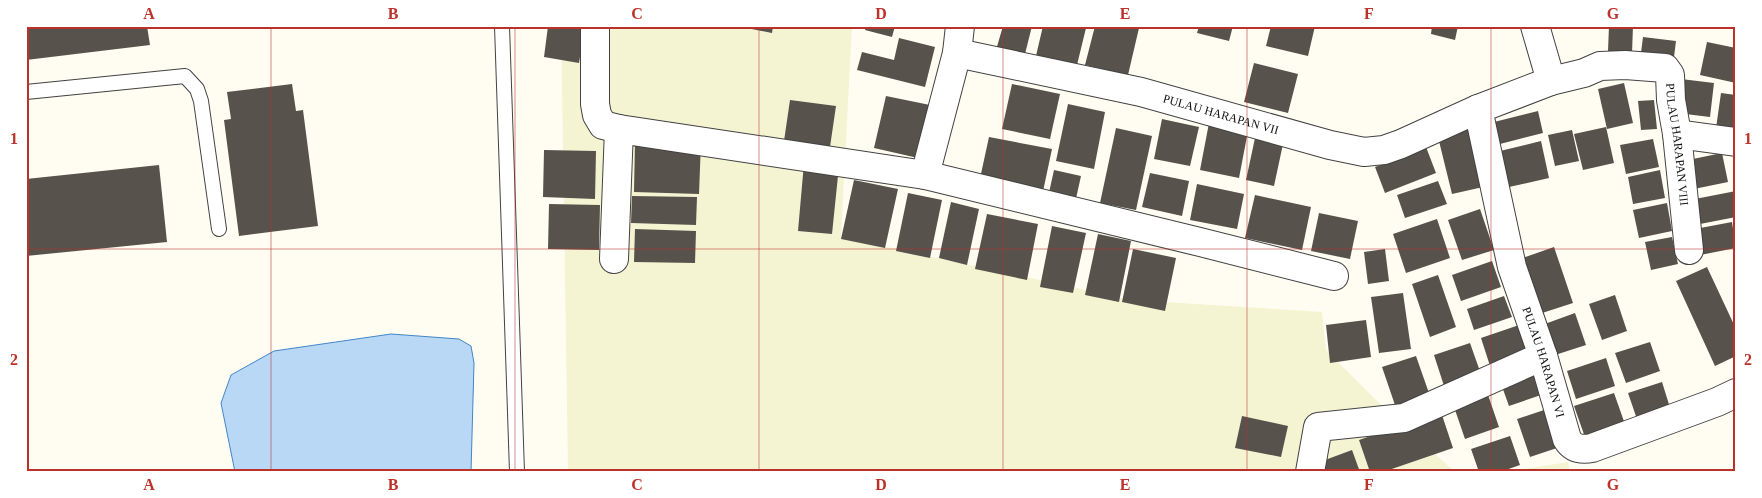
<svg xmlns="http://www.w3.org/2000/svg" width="1762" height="498" font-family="'Times New Roman',serif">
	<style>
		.farmland { fill: #f4f4d3 }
		.water { fill: #b8d8f5; stroke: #4186c9 }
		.building { fill: #58524c }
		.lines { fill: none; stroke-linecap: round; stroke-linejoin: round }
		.service-casing { stroke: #424242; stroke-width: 16 }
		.minor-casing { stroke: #424242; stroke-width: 30 }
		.service { stroke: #fff; stroke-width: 14 }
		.minor { stroke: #fff; stroke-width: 28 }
		.grid { fill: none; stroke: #bc322b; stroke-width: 1; stroke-opacity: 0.55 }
		.labels { text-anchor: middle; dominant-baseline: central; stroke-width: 5; stroke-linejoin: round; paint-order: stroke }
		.street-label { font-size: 12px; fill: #0f0f0f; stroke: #fff }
		.neatline { fill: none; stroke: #bc322b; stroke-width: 2 }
		.grid-label { font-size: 16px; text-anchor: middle; font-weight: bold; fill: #bc322b }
	</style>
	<rect width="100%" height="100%" fill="#fffdf2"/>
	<path class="farmland" d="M561 26H852L841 237 1133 300 1322 312 1326 350 1376 400 1455 472H568Z
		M1568 462 1570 472H1504Z"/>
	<path class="water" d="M391 334 459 339 471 346 474 363 471 472H235L221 403 231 375 274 351Z"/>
	<path class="building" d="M26 26H147L150 45 26 60Z
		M548 26H585L579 63 544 57Z
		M737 26H773L772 33Z
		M866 26H895L892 37 865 30Z
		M1003 26H1032L1024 58 996 50Z
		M1043 26 1086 28 1076 69 1035 60Z
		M1095 26H1132L1139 28 1128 75 1085 65Z
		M1199 26H1233L1229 41 1197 33Z
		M1271 26H1315L1308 56 1266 46Z
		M1432 26H1458L1455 40 1431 34Z
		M1609 26H1633L1632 53 1608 51Z
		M1643 37 1676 41 1674 57 1641 53Z
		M899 38 935 47 925 87 857 70 862 52 894 60Z
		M1707 42 1736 48V83L1700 75Z
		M1254 63 1298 74 1288 113 1244 102Z
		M1681 79 1714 83 1710 117 1677 113Z
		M1624 83 1633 123 1607 129 1598 89Z
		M292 84 296 111 303 110 318 226 239 236 224 120 231 119 227 92Z
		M1012 84 1060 94 1050 139 1002 129Z
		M1721 93 1736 95V138L1715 135Z
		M886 96 930 105 918 158 874 148Z
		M790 100 836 106 830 147 784 141Z
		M1654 100 1657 129 1641 130 1638 101Z
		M1068 104 1105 112 1094 169 1056 161Z
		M1538 111 1543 133 1500 144 1494 122Z
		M1162 119 1199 127 1190 166 1154 159Z
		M1209 123 1248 131 1239 178 1200 170Z
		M1478 127 1492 185 1452 194 1438 137Z
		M1606 127 1614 163 1583 170 1574 134Z
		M1116 128 1152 136 1136 210 1100 203Z
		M1572 130 1579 161 1555 166 1548 135Z
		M989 137 1052 149 1042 196 979 183Z
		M1255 138 1283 144 1274 186 1246 180Z
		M1653 139 1659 167 1626 174 1620 145Z
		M635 141 701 142 699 194 634 192Z
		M1541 141 1549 178 1509 187 1500 151Z
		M1426 147 1436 173 1385 193 1375 167Z
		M544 150 596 151 595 199 543 197Z
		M1722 153 1728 182 1694 189 1688 160Z
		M804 163 839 166 832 234 798 231Z
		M159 165 167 242 26 256V179Z
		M1054 170 1081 176 1075 203 1048 197Z
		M1660 170 1665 198 1633 204 1628 177Z
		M1150 173 1189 181 1182 216 1142 207Z
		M854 180 898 189 885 248 841 239Z
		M1438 181 1447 204 1405 218 1397 195Z
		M1197 184 1244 194 1237 229 1190 220Z
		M1736 191V217L1700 224 1695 199Z
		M908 193 942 200 930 258 896 251Z
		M1255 195 1311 207 1302 250 1245 238Z
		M632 196 697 197 696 225 631 223Z
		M951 202 979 209 967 265 939 258Z
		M1667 203 1672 231 1639 238 1633 210Z
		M549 204 600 205 599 250 548 249Z
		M1480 209 1494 250 1462 260 1448 220Z
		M1319 213 1358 221 1350 259 1311 251Z
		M987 214 1038 224 1027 280 975 269Z
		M1437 219 1450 258 1406 273 1393 234Z
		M1732 222 1736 248 1700 255 1695 229Z
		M1052 226 1086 233 1073 293 1040 287Z
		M635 229 696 231 695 263 634 262Z
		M1098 234 1131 241 1119 302 1085 295Z
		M1672 237 1678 264 1651 270 1645 242Z
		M1554 247 1573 303 1536 315 1517 260Z
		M1133 249 1176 258 1165 311 1122 302Z
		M1385 249 1389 281 1368 284 1364 252Z
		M1492 261 1501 287 1461 301 1452 275Z
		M1707 267 1736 329V356L1715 366 1676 281Z
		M1438 275 1456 327 1430 337 1412 284Z
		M1403 293 1411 349 1379 353 1371 297Z
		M1615 295 1627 331 1602 340 1589 304Z
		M1504 296 1512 317 1474 330 1467 309Z
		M1575 313 1586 345 1552 356 1542 325Z
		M1366 320 1371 357 1330 363 1326 325Z
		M1522 324 1533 355 1491 369 1481 338Z
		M1650 342 1660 371 1626 383 1615 353Z
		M1470 343 1482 377 1445 389 1434 355Z
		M1416 356 1430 396 1396 408 1382 367Z
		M1606 358 1615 386 1576 399 1567 371Z
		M1538 368 1547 393 1509 406 1500 381Z
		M1662 382 1672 414 1639 425 1628 393Z
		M1487 392 1499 427 1465 439 1453 404Z
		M1614 393 1626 427 1586 440 1574 406Z
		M1553 407 1566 445 1530 457 1517 419Z
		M1441 412 1453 448 1383 472H1370L1359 440Z
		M1242 416 1288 426 1281 457 1235 448Z
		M1510 436 1520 465 1500 472H1479L1471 449Z
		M1352 450 1360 472H1321L1317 463Z"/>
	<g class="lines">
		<defs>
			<path id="service" d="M502 26 517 472
				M26 92 185 76 197 89 201 101 219 229"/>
			<g id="minor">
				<path d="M595 26V104L597 115 603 125 619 129"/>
				<path id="s1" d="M957 53 1141 92 1330 145 1364 152 1384 150 1401 144 1478 109 1551 81 1535 26"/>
				<path id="s2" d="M1551 81 1584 73 1600 66 1625 65 1665 68 1670 75 1671 100 1677 134 1689 250"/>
				<path id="s3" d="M1478 109 1512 267 1543 356 1567 439C1573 449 1581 450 1592 448L1717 402 1736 393"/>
				<path d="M1677 134 1736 142"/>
				<path d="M925 175 957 53 960 26"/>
				<path d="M614 259 619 129 925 175 1200 242 1334 276"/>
				<path d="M1310 472 1318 427 1404 418 1543 356"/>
			</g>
		</defs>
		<use href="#service" class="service-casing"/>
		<use href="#minor" class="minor-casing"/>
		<use href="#service" class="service"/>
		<use href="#minor" class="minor"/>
	</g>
	<path class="grid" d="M271 26V472M515 26V472M759 26V472M1003 26V472M1247 26V472M1491 26V472M26 249H1736"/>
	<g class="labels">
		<g class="street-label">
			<text stroke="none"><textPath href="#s1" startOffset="271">PULAU HARAPAN VII</textPath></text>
			<text stroke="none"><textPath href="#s2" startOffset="195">PULAU HARAPAN VIII</textPath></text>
			<text stroke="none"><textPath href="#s3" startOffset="262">PULAU HARAPAN VI</textPath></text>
		</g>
	</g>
	<rect width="1762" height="498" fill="none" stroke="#ffffff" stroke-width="55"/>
	<rect x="28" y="28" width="1706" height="442" class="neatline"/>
	<g class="grid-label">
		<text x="149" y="19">A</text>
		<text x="393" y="19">B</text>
		<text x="637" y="19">C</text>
		<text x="881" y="19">D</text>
		<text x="1125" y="19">E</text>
		<text x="1369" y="19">F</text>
		<text x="1613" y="19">G</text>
		<text x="14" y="144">1</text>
		<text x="1748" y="144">1</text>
		<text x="14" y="365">2</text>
		<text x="1748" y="365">2</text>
		<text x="149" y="490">A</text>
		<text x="393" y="490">B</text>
		<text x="637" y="490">C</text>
		<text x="881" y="490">D</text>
		<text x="1125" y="490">E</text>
		<text x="1369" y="490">F</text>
		<text x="1613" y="490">G</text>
	</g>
</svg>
